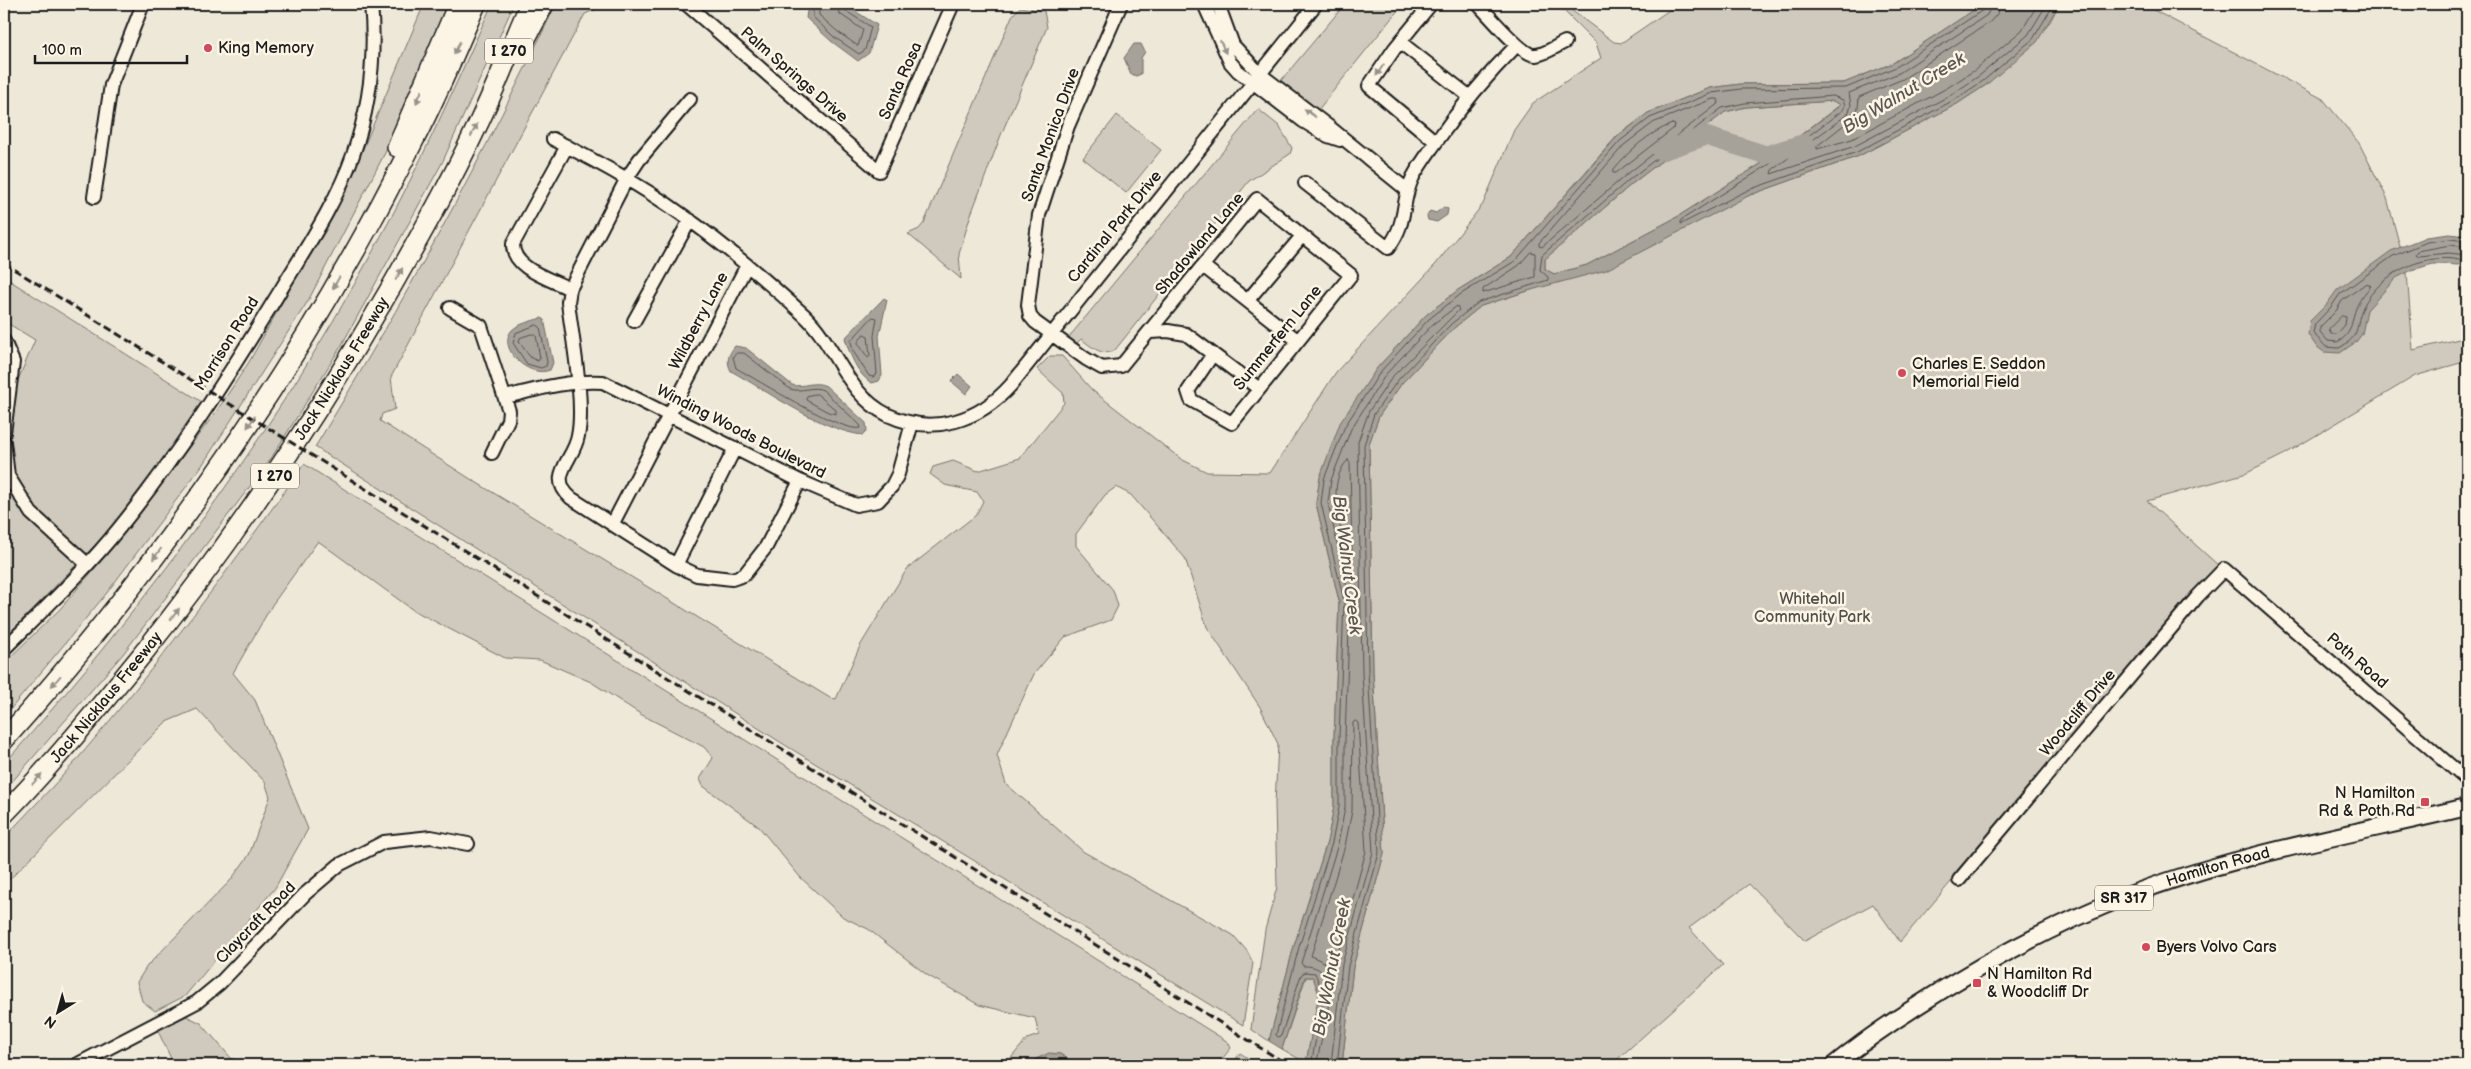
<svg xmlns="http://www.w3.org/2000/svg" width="2471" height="1069" font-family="'Balsamiq Sans',sans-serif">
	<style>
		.green { fill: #cfcabd; stroke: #76736c }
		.water { fill: #a7a299; stroke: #6f6c67; fill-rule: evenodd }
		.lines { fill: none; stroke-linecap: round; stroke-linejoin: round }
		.shore { stroke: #54524e; stroke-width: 1 }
		.river { stroke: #a7a299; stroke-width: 19 }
		.minor-casing { stroke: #1c1c1c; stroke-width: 16 }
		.major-casing { stroke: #1c1c1c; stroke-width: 20 }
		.highway-casing { stroke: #1c1c1c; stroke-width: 22 }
		.minor { stroke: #fcf5e5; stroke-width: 12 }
		.major { stroke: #fcf5e5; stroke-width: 16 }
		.highway { stroke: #fcf5e5; stroke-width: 19 }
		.rail { stroke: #1c1c1c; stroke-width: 3; stroke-dasharray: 8 4; stroke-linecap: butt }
		.oneway { fill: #97938b }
		.poi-dot { fill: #d1495b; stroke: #fcf5e5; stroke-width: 2 }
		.labels { text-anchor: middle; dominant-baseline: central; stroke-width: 5; stroke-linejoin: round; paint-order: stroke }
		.shield { fill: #fcf5e5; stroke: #5f5d58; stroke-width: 1 }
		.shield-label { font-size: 15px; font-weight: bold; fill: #1c1c1c }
		.poi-label { font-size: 16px; fill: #1c1c1c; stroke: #fcf5e5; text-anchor: start }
		.street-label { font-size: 16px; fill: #1c1c1c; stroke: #fcf5e5 }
		.park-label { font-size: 16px; fill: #52504c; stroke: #fcf5e5 }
		.water-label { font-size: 18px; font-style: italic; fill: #5b5854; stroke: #fcf5e5 }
	</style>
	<rect width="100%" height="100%" fill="#eee8d9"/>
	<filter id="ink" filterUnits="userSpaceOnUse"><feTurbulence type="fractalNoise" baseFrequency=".02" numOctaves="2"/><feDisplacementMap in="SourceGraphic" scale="10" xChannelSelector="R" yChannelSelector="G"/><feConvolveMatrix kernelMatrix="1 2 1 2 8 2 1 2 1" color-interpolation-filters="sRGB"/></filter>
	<g filter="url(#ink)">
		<path class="green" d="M424 4H450L387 149 308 301 201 467 106 594 4 717V663L60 609 114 546 216 412 249 362 349 182Z
			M492 4H514L442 163 340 348 270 460 123 654 4 791V764C155 596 290 411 395 210 430 143 461 73 492 4Z
			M556 4H608L585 14 391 377 395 409 382 414 380 421 469 478 830 698 836 699 860 646 907 569 976 515 983 501 977 492 945 485 930 474 933 467 953 461 978 471 1020 458 1064 403 1063 393 1037 369 1050 356H1062L1092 390 1181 459 1207 472 1270 473 1336 372 1436 264 1483 204 1514 130 1533 103 1601 58 1596 43 1557 4H1563L1614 42 1621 43 1678 4H1983L1893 63 1844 83 1741 84 1710 88 1648 113 1616 137 1511 257 1458 290 1426 315 1377 368 1341 423 1320 478 1316 503 1339 601 1334 738V807L1327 842 1294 946 1269 1041 1251 1029 1265 930 1277 887 1275 804 1278 744 1260 707 1207 627 1185 558 1131 495 1116 487 1105 495 1076 534V546L1113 590 1118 606 1111 620 1065 637 1034 674 997 755 1006 784 1084 852 1233 935 1247 951 1253 963 1243 1025 785 745 315 447C403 304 484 156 556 4Z
			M1345 4H1403L1318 110 1310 109 1278 84Z
			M2059 4H2142L2323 99 2359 143 2387 198 2407 273 2413 350 2467 337V361L2415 376 2285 454 2247 473 2147 501 2219 566 1900 942 1873 904 1805 941 1749 884 1689 928 1723 965 1611 1065H1342L1353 967 1384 854 1373 672 1369 444 1379 416 1402 383 1454 328 1481 306 1531 290 1750 195 1859 156 1957 104 1986 85 2050 22Z
			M1020 7 1044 11 1047 27 1001 135 970 217 959 254 961 279 908 234 919 229 924 223 1012 16Z
			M1833 101 1841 104 1773 156 1677 217 1587 265 1554 274 1545 269V259L1633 183 1725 112 1746 107Z
			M1258 109 1279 126 1292 148 1290 154 1249 181 1115 350C1103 358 1091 346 1081 339L1076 344 1069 337Z
			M1117 115 1161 150 1126 193 1083 158Z
			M4 277 202 402 178 439 105 535 4 639V413L35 340 4 321Z
			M304 464 1228 1042 1231 1048 1222 1059 1211 1065H1077L1060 1054 1036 1059 1032 1065H1005L1027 1039 1039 1035 1035 1018 979 1005 927 975 868 929 843 917 800 877 759 827 703 786 700 779 713 758 704 747 642 715 591 682 540 660 505 658 413 610 318 541 272 605 233 673 255 700 308 829 275 888 185 996 155 1011 142 1001 137 982 147 966 230 881 249 855 270 797 265 782 197 709 166 722 4 885V838C27 813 51 789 74 763 156 668 231 567 304 464Z
			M1306 977H1313L1319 994 1306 1063 1282 1049Z
			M186 1016 201 1023 231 1058 244 1065H174L157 1029Z
			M1240 1053 1257 1064 1256 1065H1232Z"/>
		<path class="water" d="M808 4H844L877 25 869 53 858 61 831 41 806 18Z
			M1983 4H2059L2037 42 1986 85 1957 104 1859 156 1750 195 1606 270 1531 290 1481 306 1454 328 1402 383 1379 416 1369 444 1373 672 1384 854 1353 967 1342 1065H1310L1306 1063 1319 994 1313 977H1305L1282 1049 1269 1041 1294 946 1327 842 1334 807V738L1339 601 1316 503 1320 477 1340 423 1377 368 1426 315 1458 290 1511 257 1617 137 1648 113 1710 88 1741 84 1844 83 1893 63ZM1833 101 1841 105 1773 156 1677 217 1587 265 1554 274 1545 269V259L1633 183 1725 112 1746 107Z
			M1134 44H1141L1145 52 1141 58V74L1136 76 1131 74 1124 58Z
			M1444 207 1448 209 1447 215 1437 222 1428 220 1427 216 1430 211 1436 213Z
			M2450 234 2467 236V279V269L2460 265 2433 264 2412 270 2396 278 2367 310 2362 334 2356 342 2340 353 2324 352 2316 346 2308 334 2310 321 2327 304 2337 290 2391 251 2426 237Z
			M884 298 887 300 879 336 882 375 879 381 872 383C858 376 849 353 845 338Z
			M541 318 544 319 553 363 550 370C528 379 496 347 512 330 518 324 532 321 541 318Z
			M735 346 746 348 792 385C804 388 814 380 826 386L866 423 867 430 863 435C823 431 767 391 731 371 726 361 728 355 735 346Z
			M958 374 972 386 966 394 951 381Z
			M1049 1053 1060 1054 1077 1065H1032L1036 1059Z"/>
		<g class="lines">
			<path class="shore" d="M813 4V17L834 37 859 54 865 50 871 27 844 10 842 4
				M819 4V15L838 32 858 46 863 30 840 14 836 4
				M1992 4 1987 15 1899 73 1849 93 1851 106 1848 114 1772 170 1771 174 1855 146 1951 95 1979 76 2028 35 2047 4
				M1999 4 1997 14 1990 22 1903 79 1859 97 1858 108 1854 117 1817 146V149L1852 139 1947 88 1975 70 2022 30 2038 4
				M1713 99H1718L1719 103 1626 175 1542 247 1539 246V243L1624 145 1653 123Z
				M1672 124 1675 125 1674 128 1616 173H1613V170C1630 150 1648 133 1672 124Z
				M2467 241 2450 239 2427 242 2393 256 2340 294 2331 307 2315 324 2313 333 2326 347 2339 348C2363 335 2354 326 2363 307 2380 272 2429 249 2467 262
				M2467 247 2450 245 2418 251 2416 254 2419 256 2448 253 2467 255
				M1531 252 1535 253V277L1483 293V289L1518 266Z
				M2367 283 2371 286C2366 292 2360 298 2357 306 2350 321 2354 334 2337 342L2328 341 2320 332V327L2336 311 2342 301Z
				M2342 316 2346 317 2345 325 2337 334H2331L2329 329Z
				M873 317 877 318 874 336 877 374 873 377 869 376 853 351 851 341Z
				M537 325 540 327 547 362 546 366 541 368 527 364 513 343 516 333Z
				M532 334 536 335 540 358 538 361 531 358 519 342 520 338Z
				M864 334 868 336 870 356 868 358 858 343Z
				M737 353H744L790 389C801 393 813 385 823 390L860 425 861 428C843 434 756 379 736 368L733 357Z
				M817 394 836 410V414L828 412 806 400 807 396Z
				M1348 460 1350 463 1352 554 1350 557 1347 555C1341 528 1325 482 1348 460Z
				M1356 721 1358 723 1366 851 1334 968 1332 970 1324 962 1311 956 1345 846 1352 811 1353 723Z
				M1311 1065 1324 995 1315 973 1305 972 1301 975 1281 1036 1278 1037 1276 1035 1299 947 1332 843 1339 807V738L1344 601 1321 503 1324 479 1345 426 1381 371 1429 319 1461 294 1515 261 1620 141 1650 118 1712 93 1741 89 1846 88 1896 67 1983 10 1985 4
				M1317 1065C1318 1039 1351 964 1303 966L1301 963 1338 844 1345 808V738L1350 601 1328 503 1331 480 1351 429 1386 374 1433 324 1457 306 1459 310 1393 376 1369 411 1358 442 1362 673 1373 852 1342 964 1331 1065
				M1337 1065 1348 966 1379 853 1368 672 1364 445 1374 414 1398 380 1451 324 1479 302 1548 280V277L1540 270 1542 255 1630 179 1722 108 1745 103 1833 96 1843 100 1845 105 1843 110 1776 160 1681 220V224L1748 190 1857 152 1954 100 1983 81 2033 39 2054 4"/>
			<path class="river" d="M1662 151 1706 136 1766 155 1805 143"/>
			<defs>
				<path id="minor" d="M686 4 879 171 953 4
					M1121 4 1068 126 1039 215 1028 305 1030 316 1035 322 1086 359 1102 368 1121 366 1257 199 1351 275 1232 423 1191 400 1188 391 1213 354
					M1204 4 1230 62 1238 71 1303 121 1328 136 1340 140
					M1218 4 1233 45 1260 74 1328 126 1407 190
					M1431 4 1395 48 1369 86 1436 142
					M1478 4C1488 14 1523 57 1536 55 1546 54 1556 46 1565 42
					M1400 42 1470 97
					M690 99 639 160 627 178 570 289 568 302C572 337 585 403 578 436 574 460 546 476 571 498L676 565 697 575 732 579 744 575 766 547 800 481
					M553 139C597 162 641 185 681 214 722 243 767 281 804 315 837 346 845 394 888 415 933 436 979 421 1011 385L1316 4
					M567 146 513 244C512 269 551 279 570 289
					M1305 183 1388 248C1409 220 1400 203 1413 177 1419 166 1427 155 1434 145 1459 109 1486 76 1517 45
					M94 197 111 85 143 4
					M1203 266 1297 340
					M1248 300 1302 236
					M450 308 481 326 509 411 508 420 492 453
					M634 321 690 220
					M1150 332 1168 331 1186 334 1258 388
					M4 341 13 362 4 433
					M506 397C538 389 569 380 603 382L800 481 856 505 878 501 892 486 898 474 912 423
					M4 442 8 476 31 513 87 564
					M612 525 746 267
					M676 565 735 448
					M4 649C43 610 85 571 120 527 179 454 228 376 277 296 304 251 336 204 353 155 370 106 376 55 371 4
					M1959 880 2198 596 2224 569 2467 780
					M76 1065 197 1002 220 983 305 894 339 865 384 842 431 837 468 844"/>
				<g id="major">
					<path id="s1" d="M1834 1065C1861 1043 1890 1023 1920 1004 1986 961 2054 925 2127 896 2236 854 2354 834 2467 807"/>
				</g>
				<g id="highway">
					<path d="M525 40 544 4"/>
					<path d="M397 147 458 4"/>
					<path d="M4 740C166 559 305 358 414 140 437 96 456 50 476 4"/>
					<path id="s2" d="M4 814C53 764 97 710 141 656 235 539 318 415 393 284 427 224 462 162 490 98 504 67 516 35 530 4"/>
				</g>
			</defs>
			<use href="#minor" class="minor-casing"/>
			<use href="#major" class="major-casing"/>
			<use href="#highway" class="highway-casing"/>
			<use href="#minor" class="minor"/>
			<use href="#major" class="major"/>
			<use href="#highway" class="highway"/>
			<path class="rail" d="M4 263 1288 1065"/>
		</g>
		<defs><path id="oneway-solid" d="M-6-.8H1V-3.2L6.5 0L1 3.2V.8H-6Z" transform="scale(1.25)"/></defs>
		<g class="oneway">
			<use href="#oneway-solid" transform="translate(1223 47) rotate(66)"/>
			<use href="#oneway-solid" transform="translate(457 48) rotate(114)"/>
			<use href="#oneway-solid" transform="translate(1380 70) rotate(124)"/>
			<use href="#oneway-solid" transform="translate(419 97) rotate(114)"/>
			<use href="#oneway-solid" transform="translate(1310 113) rotate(-144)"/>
			<use href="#oneway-solid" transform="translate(474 130) rotate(-63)"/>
			<use href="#oneway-solid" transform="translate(399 274) rotate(-60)"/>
			<use href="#oneway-solid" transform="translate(336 283) rotate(119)"/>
			<use href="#oneway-solid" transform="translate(251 422) rotate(124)"/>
			<use href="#oneway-solid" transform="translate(157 554) rotate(127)"/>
			<use href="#oneway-solid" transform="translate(175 614) rotate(-52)"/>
			<use href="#oneway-solid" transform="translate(56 681) rotate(131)"/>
			<use href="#oneway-solid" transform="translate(37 779) rotate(-48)"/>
		</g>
	</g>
	<g class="poi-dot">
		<circle cx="208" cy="48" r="5"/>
		<circle cx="1902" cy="373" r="5"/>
		<rect x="2420" y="797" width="10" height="10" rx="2.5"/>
		<circle cx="2146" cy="947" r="5"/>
		<rect x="1972" y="978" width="10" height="10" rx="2.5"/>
	</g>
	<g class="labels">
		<g class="shield">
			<rect x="485" y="38.5" width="48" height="25" rx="4"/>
			<rect x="251" y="463.5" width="48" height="25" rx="4"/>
			<rect x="2095" y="885.5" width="58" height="25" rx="4"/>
		</g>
		<g class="shield-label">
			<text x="509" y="51">I 270</text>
			<text x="275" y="476">I 270</text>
			<text x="2124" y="898">SR 317</text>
		</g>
		<g class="poi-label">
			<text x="218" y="48">King Memory</text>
			<text x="1912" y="364">Charles E. Seddon<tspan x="1912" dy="18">Memorial Field</tspan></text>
			<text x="2415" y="793" text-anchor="end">N Hamilton<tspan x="2415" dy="18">Rd &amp; Poth Rd</tspan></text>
			<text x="2156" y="947">Byers Volvo Cars</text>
			<text x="1987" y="974">N Hamilton Rd<tspan x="1987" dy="18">&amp; Woodcliff Dr</tspan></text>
		</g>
		<g class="street-label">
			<text transform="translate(794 75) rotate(41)">Palm Springs Drive</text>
			<text transform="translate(901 81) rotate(-66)">Santa Rosa</text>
			<text transform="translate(1051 135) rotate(-70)">Santa Monica Drive</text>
			<text transform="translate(1115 227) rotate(-51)">Cardinal Park Drive</text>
			<text transform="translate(1200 244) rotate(-50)">Shadowland Lane</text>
			<text transform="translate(699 321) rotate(-62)">Wildberry Lane</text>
			<text transform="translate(1278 338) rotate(-51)">Summerfern Lane</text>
			<text transform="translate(227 344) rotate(-58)">Morrison Road</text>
			<text stroke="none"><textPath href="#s2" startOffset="560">Jack Nicklaus Freeway</textPath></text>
			<text transform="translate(741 432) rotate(27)">Winding Woods Boulevard</text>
			<text transform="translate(2357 661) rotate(41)">Poth Road</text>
			<text stroke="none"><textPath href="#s2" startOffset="155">Jack Nicklaus Freeway</textPath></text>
			<text transform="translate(2078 713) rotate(-50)">Woodcliff Drive</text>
			<text stroke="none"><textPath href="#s1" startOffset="435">Hamilton Road</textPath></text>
			<text transform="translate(256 923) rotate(-46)">Claycraft Road</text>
		</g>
		<g class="park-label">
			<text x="1812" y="599">Whitehall<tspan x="1812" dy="18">Community Park</tspan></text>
		</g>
		<g class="water-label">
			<text transform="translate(1904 93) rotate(-31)">Big Walnut Creek</text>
			<text transform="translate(1347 565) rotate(83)">Big Walnut Creek</text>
			<text transform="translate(1332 967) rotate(-79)">Big Walnut Creek</text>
		</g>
	</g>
	<rect width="2471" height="1069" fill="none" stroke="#fcf5e5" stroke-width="20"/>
	<rect x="10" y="10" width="2451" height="1049" fill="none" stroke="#1c1c1c" stroke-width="2" filter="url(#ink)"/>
	<g transform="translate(58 1012) rotate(217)" stroke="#fcf5e5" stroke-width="4" paint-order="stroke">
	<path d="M0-4L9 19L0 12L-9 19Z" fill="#1c1c1c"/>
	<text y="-8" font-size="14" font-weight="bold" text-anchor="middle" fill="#1c1c1c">N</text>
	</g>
	<path d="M35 55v8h152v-8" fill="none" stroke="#1c1c1c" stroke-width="2.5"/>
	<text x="42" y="55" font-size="15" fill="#1c1c1c" stroke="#fcf5e5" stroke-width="4" paint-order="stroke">100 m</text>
</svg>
